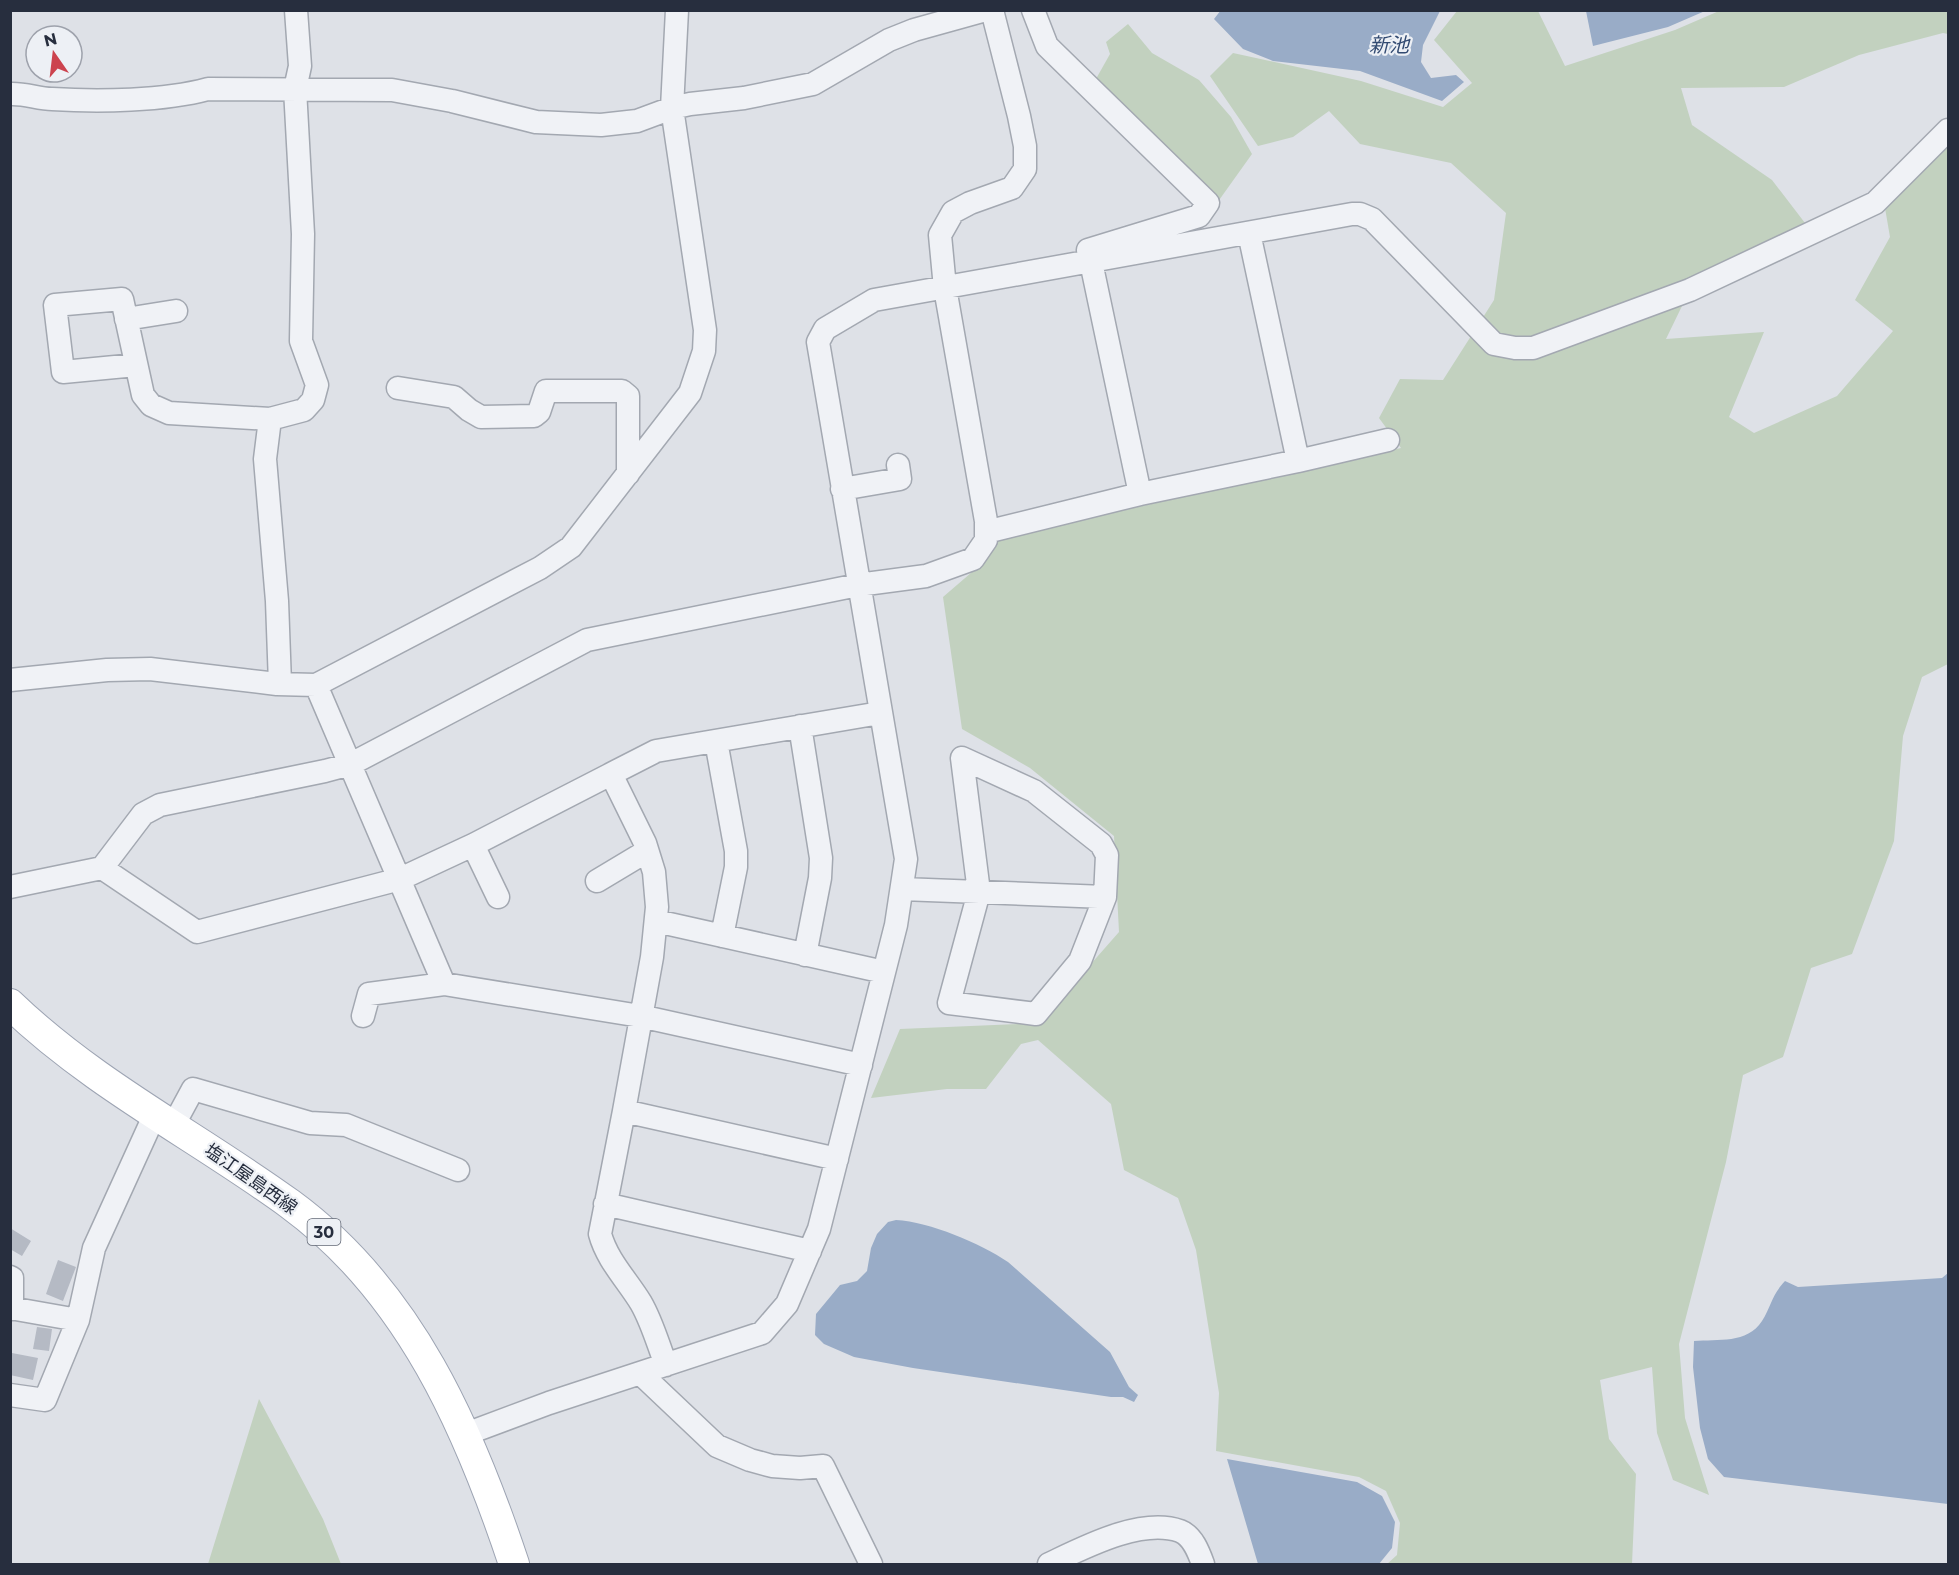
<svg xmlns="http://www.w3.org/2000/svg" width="1959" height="1575" font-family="Montserrat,'Noto Sans JP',sans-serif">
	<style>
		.green { fill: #c2d1bf }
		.water { fill: #99acc7 }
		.building { fill: #b5bac4 }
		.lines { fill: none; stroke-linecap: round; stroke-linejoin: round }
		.minor-casing { stroke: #a3a8b1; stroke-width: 25 }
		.major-casing { stroke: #9da4b3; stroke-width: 32 }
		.minor { stroke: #f0f2f6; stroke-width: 22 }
		.major { stroke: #fff; stroke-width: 30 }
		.labels { text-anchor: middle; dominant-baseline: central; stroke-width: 4.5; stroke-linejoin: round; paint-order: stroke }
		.shield { fill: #edf0f5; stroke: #626875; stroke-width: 1.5 }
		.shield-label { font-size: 16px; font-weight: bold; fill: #272e3e }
		.street-label { font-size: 18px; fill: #272e3e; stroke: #edf0f5 }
		.water-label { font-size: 20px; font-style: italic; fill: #324a71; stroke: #edf0f5 }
	</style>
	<rect width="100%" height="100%" fill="#dee1e7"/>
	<path class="green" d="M1457 11H1538L1565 66 1675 30 1719 11H1948V34L1943 33 1859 55 1784 87 1681 88 1692 125 1772 180 1805 223 1697 275 1666 339 1764 332 1729 417 1754 433 1837 396 1893 331 1855 300 1890 237 1885 208 1948 136V664L1922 677 1903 736 1894 841 1852 954 1811 968 1783 1057 1743 1075 1726 1162 1679 1344 1685 1418 1709 1495 1673 1480 1657 1433 1652 1367 1600 1380 1609 1439 1636 1474 1632 1564H1387L1397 1555 1400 1523 1386 1491 1359 1477 1216 1451 1219 1393 1196 1250 1178 1198 1124 1170 1111 1104 1038 1040 1021 1044 986 1089H947L871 1098 900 1029 1039 1023 1119 932 1114 836 1030 768 962 729 943 597 979 566 995 539 1401 448 1379 418 1400 379 1443 380 1494 300 1506 213 1451 163 1360 144 1329 111 1293 137 1258 146 1210 76 1233 53 1361 81 1443 107 1472 83 1434 40Z
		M1128 24 1152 53 1199 80 1231 117 1252 154 1217 203 1092 86 1110 54 1106 42Z
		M259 1399 323 1519 341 1564H208Z"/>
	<path class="water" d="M1221 10 1440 11 1423 45 1421 62 1431 78 1456 75 1464 82 1442 101 1360 71 1273 61 1243 49 1214 19Z
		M1586 11V10L1705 11 1668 27 1593 46Z
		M896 1220C930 1222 980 1243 1008 1262L1110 1352 1129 1387 1138 1395 1134 1402 1123 1397H1111L913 1368 854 1357 824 1344 815 1335 816 1314 840 1285 857 1281 867 1271 871 1248 877 1234 888 1222Z
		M1948 1273V1504L1724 1477 1708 1459 1700 1428 1693 1367 1694 1341C1718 1339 1747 1344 1762 1321 1772 1305 1771 1296 1785 1281L1798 1287 1942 1278Z
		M1227 1459 1357 1482 1382 1496 1395 1522 1392 1548 1379 1564H1258Z"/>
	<path class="building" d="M10 1228 31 1241 22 1256 10 1249Z
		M58 1260 76 1267 63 1301 46 1294Z
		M37 1327 52 1329 49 1351 33 1349Z
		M12 1353 38 1358 33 1380 10 1375Z"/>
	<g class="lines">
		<defs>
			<path id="minor" d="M1033 10 1047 46 1208 203 1199 216 1088 250
				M10 94C25 93 38 99 52 99 98 102 164 101 208 89L392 90 452 101 536 122 601 125 637 121 672 108 690 104 744 98 813 84 889 40 914 30 986 10
				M1091 262 1140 494
				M126 319 176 311
				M136 365 63 372 55 305 122 299 143 395 151 405 169 413 270 419 265 459 277 601 280 684
				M398 388 454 397 469 410 481 417 534 416 539 412 546 391H622L628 396V474
				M270 419 304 410 313 400 317 385 301 341 303 234 295 89 300 66 296 10
				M1298 461 1388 440
				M842 489 900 479 898 465
				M986 532 1140 494 1298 461 1249 233
				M10 680 107 670 150 669 277 684 316 685 444 984 640 1016 861 1065
				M316 685 540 568 571 547 690 393 704 351 705 330 672 108 677 10
				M800 726 821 858 820 878 805 955
				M716 741 736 851V867L722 936
				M611 774 656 751 880 713
				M473 845 498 897
				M102 868 197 932 400 879 473 845 611 774 645 843 654 872 657 907 652 957 624 1111 837 1159
				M597 881 647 851
				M10 887 102 868 143 814 160 805 325 771 351 764 587 640 858 585 926 576 973 559 986 540V521L945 288 940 235 953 212 970 203 1012 188 1025 169V146L1019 116 992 10
				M902 889 1105 897 1080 961 1036 1014 949 1003 979 892 962 758 1034 791 1101 844 1107 855 1105 897
				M656 921 884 972
				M363 1016 369 994 444 984
				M624 1111 600 1234C607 1260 627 1280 641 1303 652 1322 658 1344 666 1365
				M173 1126 193 1089 310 1123 346 1125 458 1170
				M605 1204 810 1251
				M10 1277 12 1278V1309
				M10 1308 78 1320
				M641 1374 717 1446 750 1460 772 1466 800 1468 823 1466 871 1564
				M10 1395 45 1400 78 1320 94 1248 155 1114
				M466 1434 549 1403 762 1333 787 1304 819 1229 896 925 906 859 818 342 825 329 874 300 1352 214H1360L1372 219 1494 344 1515 348H1533L1690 290 1875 203 1948 130
				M1049 1564C1083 1548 1141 1517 1180 1531 1193 1536 1199 1553 1203 1564"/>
			<path id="major" d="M10 1004C93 1084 198 1137 290 1204 410 1292 469 1429 514 1564"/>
		</defs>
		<use href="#minor" class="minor-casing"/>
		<use href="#major" class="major-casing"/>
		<use href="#minor" class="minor"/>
		<use href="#major" class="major"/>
	</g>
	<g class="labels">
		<rect class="shield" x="307.5" y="1219" width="33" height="26" rx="4.5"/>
		<g class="shield-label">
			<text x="324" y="1232">30</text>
		</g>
		<g class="street-label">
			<text transform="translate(251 1179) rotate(35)">塩江屋島西線</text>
		</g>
		<g class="water-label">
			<text x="1389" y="45">新池</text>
		</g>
	</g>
	<rect width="1959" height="1575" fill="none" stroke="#272e3e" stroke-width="24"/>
	<g transform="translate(54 54) rotate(346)"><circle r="28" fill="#edf0f5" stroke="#9ea2ac" stroke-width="1.5"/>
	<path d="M0-4.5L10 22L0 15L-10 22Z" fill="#cc434e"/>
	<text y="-9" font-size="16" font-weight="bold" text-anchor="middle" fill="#272e3e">N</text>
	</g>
</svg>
